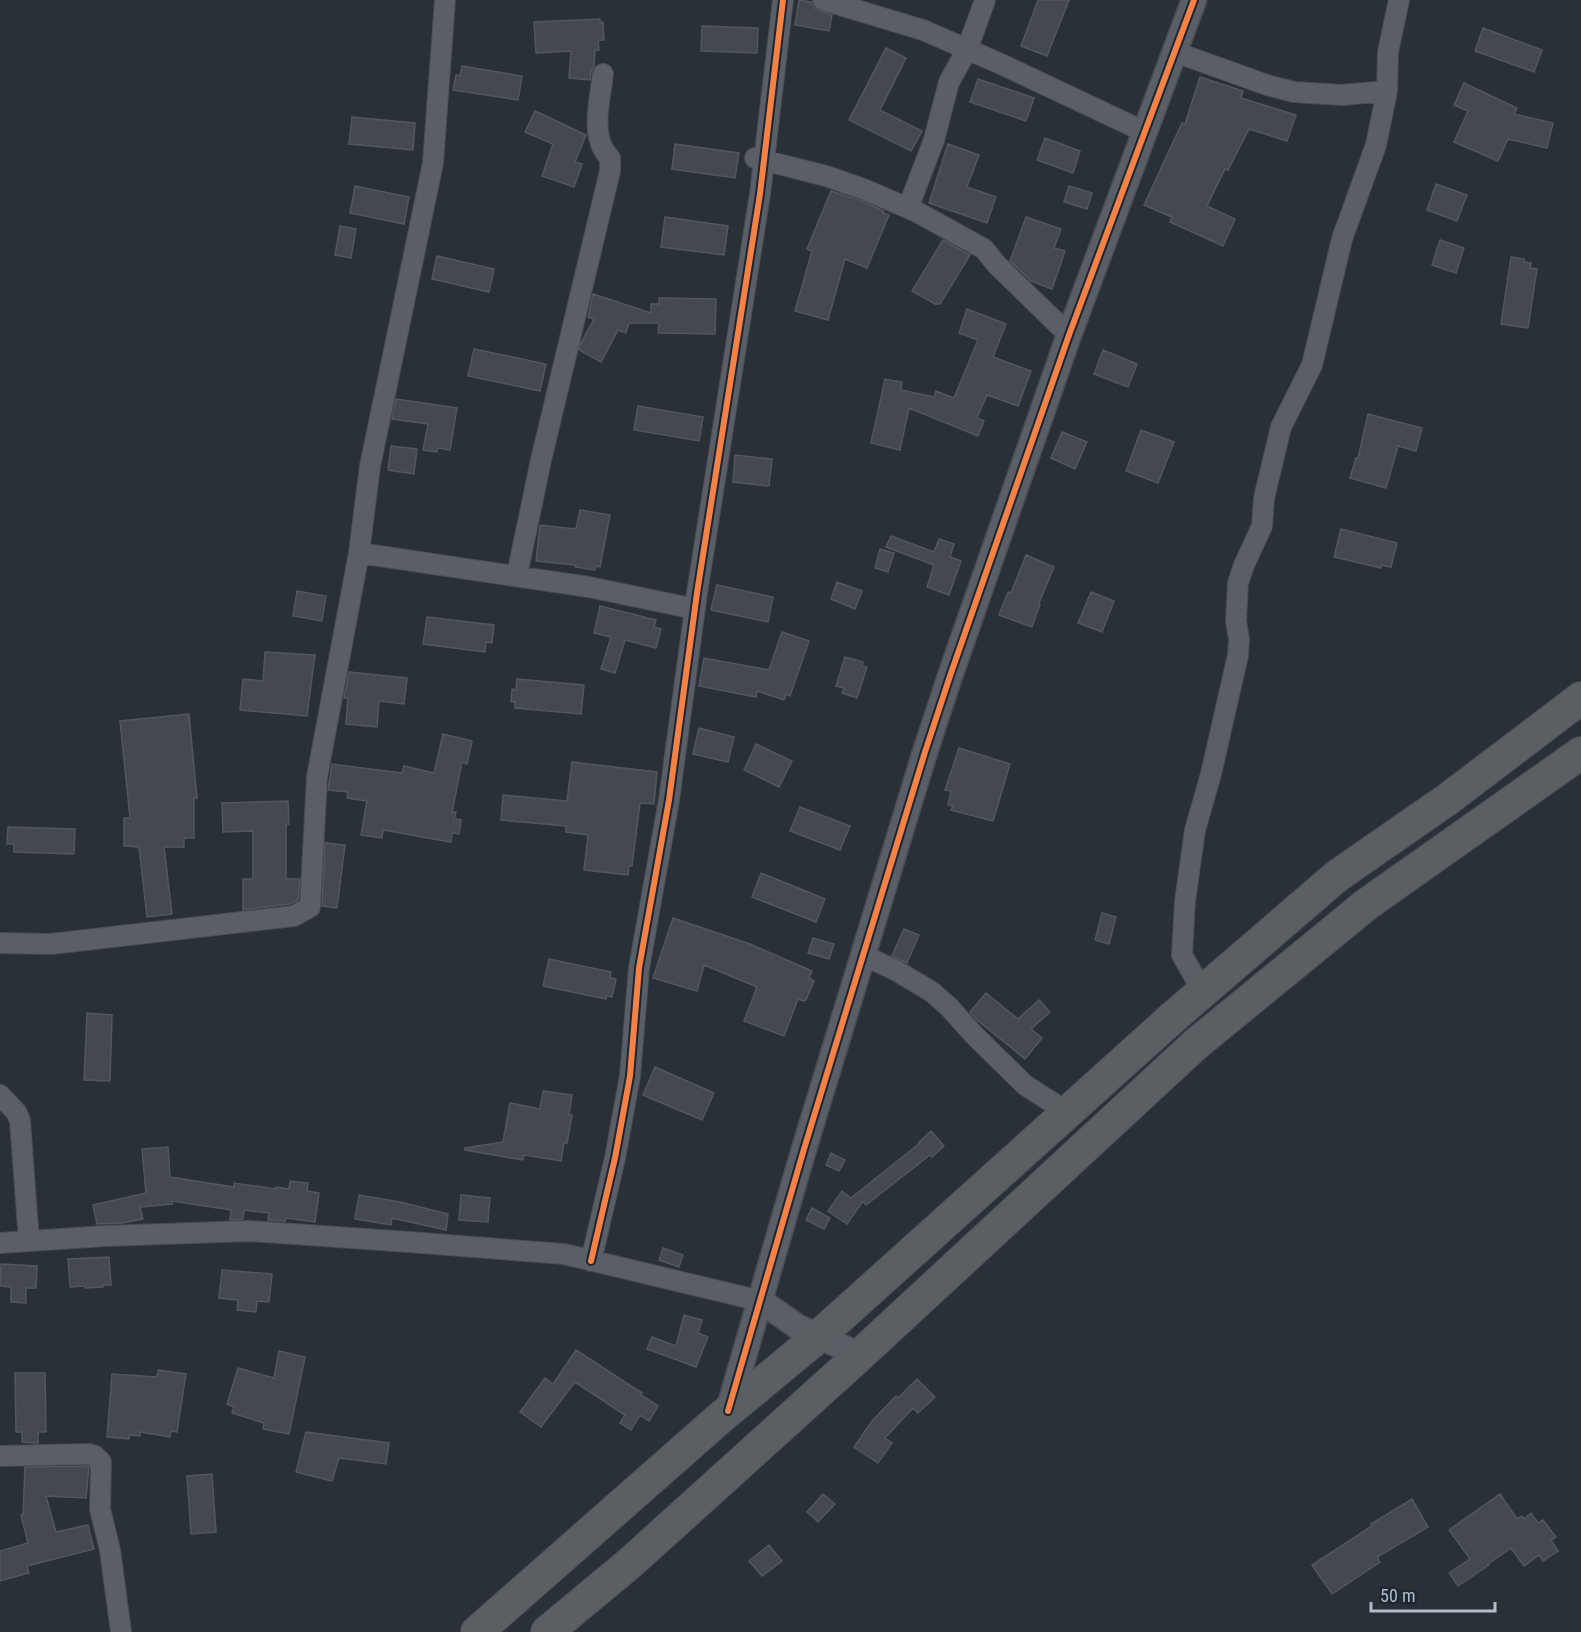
<svg xmlns="http://www.w3.org/2000/svg" width="1581" height="1632" font-family="'Roboto Condensed',sans-serif">
	<style>
		.building { fill: #444950; stroke: #52575f; stroke-width: 1.5 }
		.lines { fill: none; stroke-linecap: round; stroke-linejoin: round }
		.minor-casing { stroke: #484c53; stroke-width: 22 }
		.tertiary-casing { stroke: #484c53; stroke-width: 27 }
		.trunk-casing { stroke: #474c53; stroke-width: 34 }
		.minor { stroke: #5a5e66; stroke-width: 20 }
		.tertiary { stroke: #5a5e66; stroke-width: 24 }
		.trunk { stroke: #5b5f64; stroke-width: 32 }
		.cycleway-casing { stroke: #1d2633; stroke-width: 10 }
		.cycleway { stroke: #f48246; stroke-width: 6 }
	</style>
	<rect width="100%" height="100%" fill="#2a3038"/>
	<path class="building" d="M799 0 811 2 815 9 832 15 829 31 795 25Z
		M1038 0H1069L1047 56 1021 46Z
		M600 19V23L603 22 604 40H598L599 50H595L594 66 591 72 590 80 569 78 571 51 536 53 534 22Z
		M702 26 758 28 757 53 701 51Z
		M1483 28 1542 50 1534 72 1475 51Z
		M886 48 906 58 880 110 922 131 911 151 849 120Z
		M462 66 522 76 518 100 453 90 456 75 460 76Z
		M1200 77 1243 91 1241 98 1296 115 1287 141 1249 129 1228 170 1225 169 1207 206 1235 219 1223 246 1170 222 1172 217 1144 205 1182 123 1185 124Z
		M978 79 1034 98 1026 121 970 102Z
		M1464 83 1517 108 1514 114 1553 123 1547 148 1508 139 1498 161 1454 142 1468 111 1454 105Z
		M535 111 586 135 575 162 582 164 574 187 542 176 553 144 525 132Z
		M352 117 415 123 413 150 349 144Z
		M1045 138 1080 151 1073 173 1037 160Z
		M675 144 739 153 735 178 672 169Z
		M948 144 979 155 967 187 996 197 987 223 929 203Z
		M1436 184 1467 195 1457 221 1427 210Z
		M355 186 409 197 404 224 350 213Z
		M1069 186 1092 193 1087 209 1064 202Z
		M831 191 862 201 884 211 883 213 889 215 867 268 845 259 828 320 795 311 812 251 807 249Z
		M665 217 728 226 724 255 661 247Z
		M1026 217 1061 229 1054 248 1065 251 1052 289 1031 281 1010 261Z
		M340 226 356 229 351 258 335 255Z
		M943 240 970 255 940 304H935L912 291Z
		M1440 240 1464 248 1456 273 1432 265Z
		M437 256 494 269 489 292 432 279Z
		M1511 257 1524 259V262L1531 263 1530 268 1537 269 1528 328 1501 324Z
		M593 294 651 313V304H659V298L716 299 715 334 658 333 659 323H629L626 333 618 330 601 362 579 350 581 343 594 319 588 317Z
		M967 309 1006 324 993 357 1031 371 1018 406 987 395 977 418 984 421 978 436 909 408 900 450 871 443 885 379 902 382 901 390 934 397 936 391 954 398 978 340 959 333Z
		M474 349 546 364 540 391 468 376Z
		M1103 350 1137 364 1128 387 1094 374Z
		M396 399 457 408 450 450 438 448 437 452 423 450 428 424 392 419Z
		M638 406 703 417 699 441 634 430Z
		M1368 414 1422 428 1416 451 1398 446 1386 488 1350 478 1356 458H1358Z
		M1141 430 1174 442 1158 483 1126 471Z
		M1062 432 1087 442 1075 469 1051 458Z
		M391 446 417 449 414 474 388 470Z
		M735 455 772 459 769 486 733 482Z
		M580 510 610 515 600 567 596 566 595 570 575 567 576 565 536 561 540 525 576 529Z
		M1341 529 1397 543 1391 567 1381 565V568L1334 557Z
		M891 536 934 552 939 539 954 544 950 557 961 561 949 595 927 587 934 565 886 547Z
		M880 549 894 553 888 572 875 568Z
		M1026 555 1054 567 1039 603 1040 604 1032 627 999 615 1008 592 1011 593Z
		M837 582 862 591 855 609 831 599Z
		M717 585 773 597 768 622 711 610Z
		M297 591 326 596 322 621 293 616Z
		M1091 592 1114 601 1102 632 1078 623Z
		M600 606 656 620 654 627 661 629 656 648 625 640 615 673 601 669 611 637 594 633Z
		M427 617 494 625 492 643 486 642 485 652 423 644Z
		M782 632 809 641 790 696 786 694 784 700 757 691 756 697 699 686 704 658 769 670Z
		M265 652 315 655 307 716 240 710 243 679 263 681Z
		M845 657 863 662 862 666 867 667 857 698 842 693 844 688 836 686Z
		M349 672 407 678 404 704 379 701 377 727 346 724 348 698H344Z
		M517 679 584 685 581 714 515 708V702H511L512 689 516 690Z
		M189 714 197 798H194V838H184V847H164L172 914 147 917 139 847 124 846V818H130L120 721Z
		M699 728 734 737 728 762 693 754Z
		M443 734 472 741 467 764 462 762 452 812H456L454 819 461 820 459 834 452 833 451 842 383 830 382 838 361 835 367 801 347 798 348 792 328 790 332 764 402 773 404 766 434 773Z
		M756 744 792 761 779 787 744 770Z
		M959 748 1010 764 993 821 951 810 953 806 948 805 951 791 945 790Z
		M572 762 657 772 654 804 640 803 632 866H629L628 875 584 870 588 835 566 832V826L501 820 503 795 567 801Z
		M288 801 289 824H286V879H300L298 900 290 904 243 910V879H253V831L223 832 222 803Z
		M800 807 850 826 840 850 790 831Z
		M8 827 75 829 74 854 14 852V844H7Z
		M325 843 345 845 337 908 322 906Z
		M761 873 825 899 816 922 752 897Z
		M1102 913 1116 917 1109 944 1095 940Z
		M673 918 750 944 812 971 809 978 814 981 806 1000 804 1001 798 999 784 1036 744 1021 757 987 704 965 697 991 653 978Z
		M904 929 919 935 907 963 892 956Z
		M813 938 834 944 829 959 808 953Z
		M549 959 611 972 610 978 616 979 612 997 606 996V999L543 986Z
		M986 993 1018 1019 1039 1000 1050 1012 1031 1029 1042 1038 1025 1059 977 1020 970 1012Z
		M87 1013 112 1015 110 1081 84 1080Z
		M655 1067 714 1093 702 1120 643 1095Z
		M543 1091 572 1095 569 1115H572L567 1143H564L561 1161 524 1155 523 1160 465 1150V1148L503 1142 510 1103 540 1109Z
		M931 1131 944 1146 932 1157 930 1155 866 1205 863 1201 847 1224 828 1211 842 1191 851 1198 920 1143 919 1142Z
		M168 1147 170 1177 234 1187V1183L276 1189V1187L289 1189 290 1181 308 1183 307 1191 319 1193 315 1222 286 1218 285 1221 268 1220 269 1213 244 1210 243 1219 230 1220 231 1210 172 1201V1204L140 1207 143 1219 123 1223 97 1224 93 1205 146 1193 142 1149Z
		M831 1153 845 1160 839 1171 826 1165Z
		M359 1195 400 1202 448 1214 446 1230 392 1218 391 1225 355 1219Z
		M461 1195 490 1198 488 1222 459 1220Z
		M812 1208 830 1218 824 1229 806 1220Z
		M663 1248 683 1255 679 1267 659 1260Z
		M109 1257 111 1285H103V1287L85 1288V1286L70 1287 68 1259Z
		M1 1264 37 1266 36 1288H26V1303L11 1302V1287L0 1286Z
		M222 1270 272 1274 269 1302 257 1301 256 1312 237 1310 238 1300 219 1298Z
		M684 1315 702 1320 698 1333 708 1337 696 1367 647 1349 652 1337 676 1346Z
		M576 1350 642 1393 641 1395 658 1406 649 1421 640 1415 631 1430 620 1423 625 1415 575 1382 541 1427 520 1412 545 1378 553 1384Z
		M279 1351 305 1357 289 1434 263 1429 264 1423 232 1413 234 1407 227 1404 238 1368 274 1378Z
		M158 1370 186 1374 177 1432 171 1431 170 1437 140 1432V1436L129 1435V1439L107 1437 112 1374 157 1377Z
		M15 1373H45L46 1432H38V1443L22 1442V1432H16Z
		M917 1379 935 1397 918 1413 913 1408 885 1438 892 1443 878 1463 854 1447 872 1421 896 1396 898 1398Z
		M306 1432 389 1443 386 1464 339 1458 332 1481 296 1472Z
		M89 1466 86 1498 46 1496 56 1532 88 1525 94 1549 27 1566 29 1573 0 1581V1551L28 1543 21 1515 23 1514 25 1467Z
		M212 1474 216 1532 191 1534 187 1476Z
		M823 1494 835 1504 818 1522 807 1512Z
		M1500 1494 1517 1519 1522 1516 1524 1519 1531 1513 1538 1523 1543 1520 1556 1537 1551 1540 1558 1551 1543 1561 1539 1555 1524 1566 1511 1548 1488 1564 1489 1565 1458 1586 1449 1573 1470 1559 1449 1530Z
		M1412 1499 1428 1527 1377 1557 1380 1562 1332 1594 1312 1565 1372 1526 1371 1524Z
		M769 1545 782 1561 762 1576 749 1561Z"/>
	<g class="lines">
		<defs>
			<path id="minor" d="M823 0 923 30 1001 64 1145 132
				M1175 52 1267 85 1294 92 1342 95 1387 91
				M755 158 826 176 866 190 917 212 984 249 997 265 1069 335
				M908 208 934 140 949 82 967 50 985 0
				M359 553 589 587 695 609
				M517 575 541 460 610 171V158C589 138 600 100 603 74
				M0 943 51 944 294 916 310 907 317 777 359 553 370 466 433 163 445 0
				M863 955 897 971 932 992 949 1007 975 1036 1025 1085 1067 1112
				M1202 990 1182 955 1185 901 1195 830 1211 774 1238 655 1239 639 1236 621 1238 583 1244 565 1262 526 1264 498 1281 427 1312 365 1342 239 1376 145 1387 91 1388 52 1399 0
				M0 1095 17 1113 20 1121 29 1241
				M0 1243 105 1236 250 1231 409 1242 564 1254 761 1301
				M591 1261 615 1158 630 1076 639 968 669 800 697 593 760 194 783 0
				M0 1456 89 1454 95 1456 101 1462 100 1509 110 1550 121 1632"/>
			<path id="tertiary" d="M761 1301 798 1327 860 1355
				M728 1411 804 1149 925 752 950 676 1069 335 1194 0"/>
			<path id="trunk" d="M477 1632 720 1418 819 1336 1171 1019 1337 876 1448 799 1581 698
				M547 1632 630 1563 860 1355 1196 1044 1367 904 1581 753"/>
		</defs>
		<use href="#minor" class="minor-casing"/>
		<use href="#tertiary" class="tertiary-casing"/>
		<use href="#trunk" class="trunk-casing"/>
		<use href="#minor" class="minor"/>
		<use href="#tertiary" class="tertiary"/>
		<use href="#trunk" class="trunk"/>
		<defs>
			<path id="cycleway" d="M591 1261 615 1158 630 1076 639 968 669 800 697 593 760 194 783 0
				M728 1411 804 1149 925 752 950 676 1069 335 1194 0"/>
		</defs>
		<use href="#cycleway" class="cycleway-casing"/>
		<use href="#cycleway" class="cycleway"/>
	</g>
	<path d="M1371 1602v9h124v-9" fill="none" stroke="#b4bcc9" stroke-width="3"/>
	<text x="1380" y="1602" font-size="18" fill="#b4bcc9" stroke="#1d2633" stroke-width="4.5" paint-order="stroke">50 m</text>
</svg>
